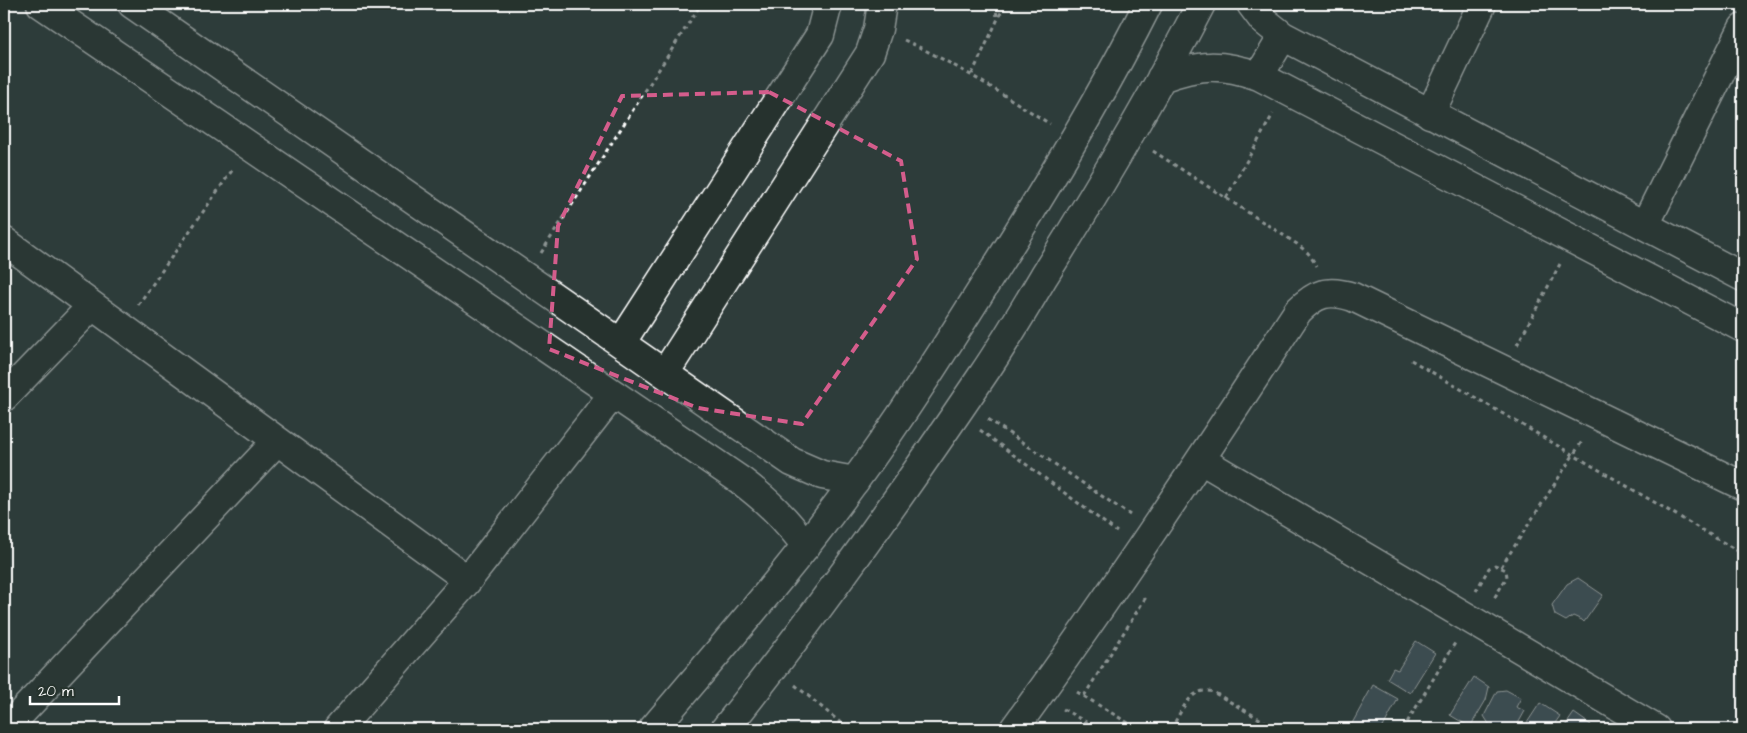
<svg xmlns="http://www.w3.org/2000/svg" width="1747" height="733" font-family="'Architects Daughter',sans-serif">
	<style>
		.building { fill: #505f6c; stroke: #fff }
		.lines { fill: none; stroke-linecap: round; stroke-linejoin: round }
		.minor-casing { stroke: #fff; stroke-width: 31 }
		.tertiary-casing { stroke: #fff; stroke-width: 31 }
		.path { stroke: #fff; stroke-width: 3; stroke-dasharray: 4 4; stroke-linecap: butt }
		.minor { stroke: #26332d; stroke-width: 28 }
		.tertiary { stroke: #26332d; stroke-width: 28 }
		.marked { fill: none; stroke: #d45d8c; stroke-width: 4; stroke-dasharray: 10 6; stroke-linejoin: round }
	</style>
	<rect width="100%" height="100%" fill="#2e3c3a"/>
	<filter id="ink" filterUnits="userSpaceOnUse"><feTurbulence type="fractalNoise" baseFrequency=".02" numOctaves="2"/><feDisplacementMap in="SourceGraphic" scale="10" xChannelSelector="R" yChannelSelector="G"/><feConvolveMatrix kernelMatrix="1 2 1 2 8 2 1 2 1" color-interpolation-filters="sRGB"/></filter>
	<g filter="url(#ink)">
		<path class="building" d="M1578 578 1603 595 1584 622 1582 620 1573 616 1566 621 1555 615 1552 605 1567 584Z
			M1416 641 1435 653 1410 693 1387 679 1393 668 1398 670Z
			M1474 677 1489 687 1486 700 1470 727 1450 715Z
			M1373 685 1398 699 1382 729H1349Z
			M1506 690 1521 698 1516 707 1525 711 1515 729H1487L1489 724 1484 716 1497 691Z
			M1540 703 1560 716 1551 729H1523Z
			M1574 713 1591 725 1590 729H1563Z"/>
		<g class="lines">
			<defs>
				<path id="minor" d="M41 4 740 480C768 501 785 518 806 546
					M132 4 792 462 822 475 855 481
					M1430 114 1482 4
					M1645 225 1743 28
					M4 241 468 580
					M621 343 820 35 828 4
					M665 373 870 53 878 29 882 4
					M4 397 92 306
					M1201 460 1656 729
					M6 729 277 441
					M338 729 468 580 613 394
					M1014 729C1113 593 1206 452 1298 311 1316 293 1328 289 1353 297L1743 486"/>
				<path id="tertiary" d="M1251 4 1263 20 1283 36 1743 277
					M1259 76 1283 36
					M1161 78C1200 64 1220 63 1259 76L1743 328
					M653 729C721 648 792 568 854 482 901 418 944 350 986 283 1044 192 1100 100 1148 4
					M725 729C816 616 900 497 982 376 1004 344 1024 310 1044 276 1100 187 1153 97 1201 4"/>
			</defs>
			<use href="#minor" class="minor-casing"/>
			<use href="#tertiary" class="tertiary-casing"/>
			<path class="path" d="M996 4 997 21
				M904 40C956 64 1001 93 1050 124
				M972 74 1005 4
				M1153 151 1297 244 1308 253 1317 266
				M1226 198 1273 114
				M541 253 701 4
				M138 305 233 169
				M1517 345 1560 264
				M1411 360 1743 554
				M988 419 1130 515
				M980 430 1117 532
				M1501 567 1583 440
				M1476 591 1489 568 1495 565 1506 570 1507 577 1493 600
				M795 685 848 729
				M1077 692 1138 729
				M1084 696 1146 597
				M1063 709 1098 729
				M1174 724 1182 729
				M1171 729C1181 713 1190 685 1213 692L1277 729
				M1403 729 1455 643"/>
			<use href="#minor" class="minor"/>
			<use href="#tertiary" class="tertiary"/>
		</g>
	</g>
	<path d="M0 0H1747V733H0ZM769 92 901 161 917 259 802 424 698 408 549 349 558 226 622 96Z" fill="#2e3c3a" fill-opacity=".55" fill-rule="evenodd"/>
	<path class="marked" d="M769 92 901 161 917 259 802 424 698 408 549 349 558 226 622 96Z"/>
	<rect width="1747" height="733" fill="none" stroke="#26332d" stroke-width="20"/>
	<rect x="10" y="10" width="1727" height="713" fill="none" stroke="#fff" stroke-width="2" filter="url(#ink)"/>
	<path d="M30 696v8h89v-8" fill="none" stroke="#ffffff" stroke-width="2.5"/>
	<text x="38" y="696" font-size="15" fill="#ffffff" stroke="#26332d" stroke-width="4" paint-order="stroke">20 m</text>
</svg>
